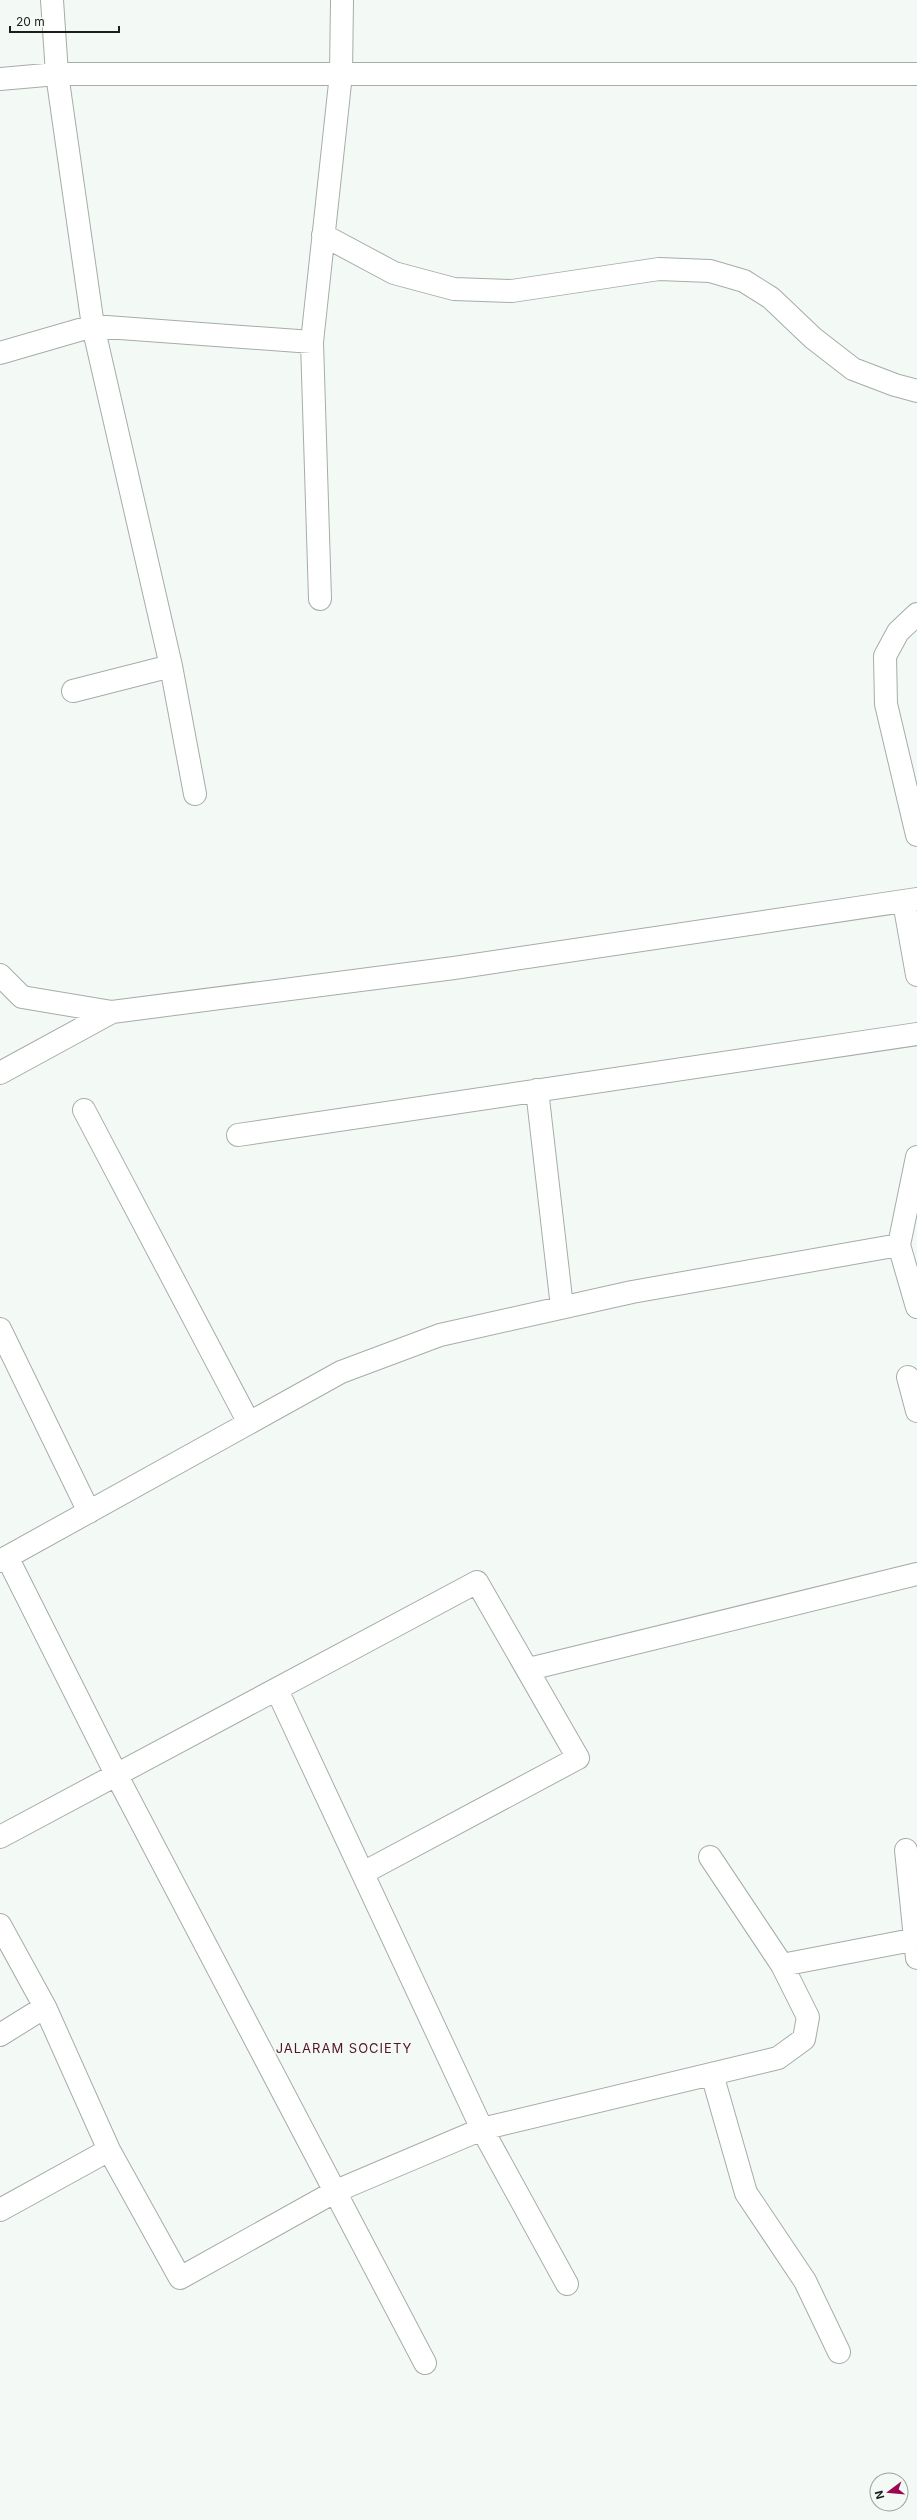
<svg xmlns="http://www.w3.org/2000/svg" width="917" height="2520" font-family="Inter,sans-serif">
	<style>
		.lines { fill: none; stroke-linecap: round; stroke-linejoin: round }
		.minor-casing { stroke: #a7aca8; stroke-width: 24 }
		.minor { stroke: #fff; stroke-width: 22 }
		.labels { text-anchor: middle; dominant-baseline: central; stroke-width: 4; stroke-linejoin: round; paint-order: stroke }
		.neighbourhood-label { font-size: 13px; letter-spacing: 1px; fill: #56132e; stroke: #f3f9f4 }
	</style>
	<rect width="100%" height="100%" fill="#f3f9f4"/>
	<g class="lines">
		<defs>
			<path id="minor" d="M52 0 57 74 93 326 171 666 195 794
				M0 79 57 74H917
				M323 235 394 273 454 289 512 291 659 269 710 271 744 281 771 298 813 338 853 369 895 385 917 391
				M0 353 93 326 312 342
				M320 599 312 342 341 74 342 0
				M917 614 898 632 885 656 886 704 917 835
				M73 691 171 666
				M904 902 917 975
				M0 975 22 997 112 1012 454 968 917 899
				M0 1073 112 1012
				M537 1090 562 1307
				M84 1110 249 1423
				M238 1135 917 1034
				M917 1157 899 1245 917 1307
				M0 1329 89 1512
				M908 1377 917 1411
				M7 1557 117 1776 425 2363
				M0 1561 341 1372 440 1335 632 1292 899 1245
				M529 1669 917 1574
				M277 1690 482 2129 567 2284
				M0 1837 477 1582 578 1758 363 1873
				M906 1850 917 1958
				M0 1925 45 2007 109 2150 180 2278 336 2191 482 2129 778 2058 804 2039 808 2017 782 1965 710 1857
				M782 1965 917 1939
				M0 2035 45 2007
				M712 2074 746 2193 805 2281 839 2352
				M0 2210 109 2150"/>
		</defs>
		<use href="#minor" class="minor-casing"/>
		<use href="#minor" class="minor"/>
	</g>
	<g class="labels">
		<g class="neighbourhood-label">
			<text x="344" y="2048">JALARAM SOCIETY</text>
		</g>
	</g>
	<g transform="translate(889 2492) rotate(254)"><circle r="19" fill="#f3f9f4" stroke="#9da19e"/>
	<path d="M0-3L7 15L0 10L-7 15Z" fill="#9d0752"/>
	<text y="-6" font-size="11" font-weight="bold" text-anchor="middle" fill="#1c1d1c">N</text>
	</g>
	<path d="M10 26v6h109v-6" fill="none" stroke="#1c1d1c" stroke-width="2"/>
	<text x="16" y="26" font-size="12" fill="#1c1d1c" stroke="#f3f9f4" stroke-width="3" paint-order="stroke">20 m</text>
</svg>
